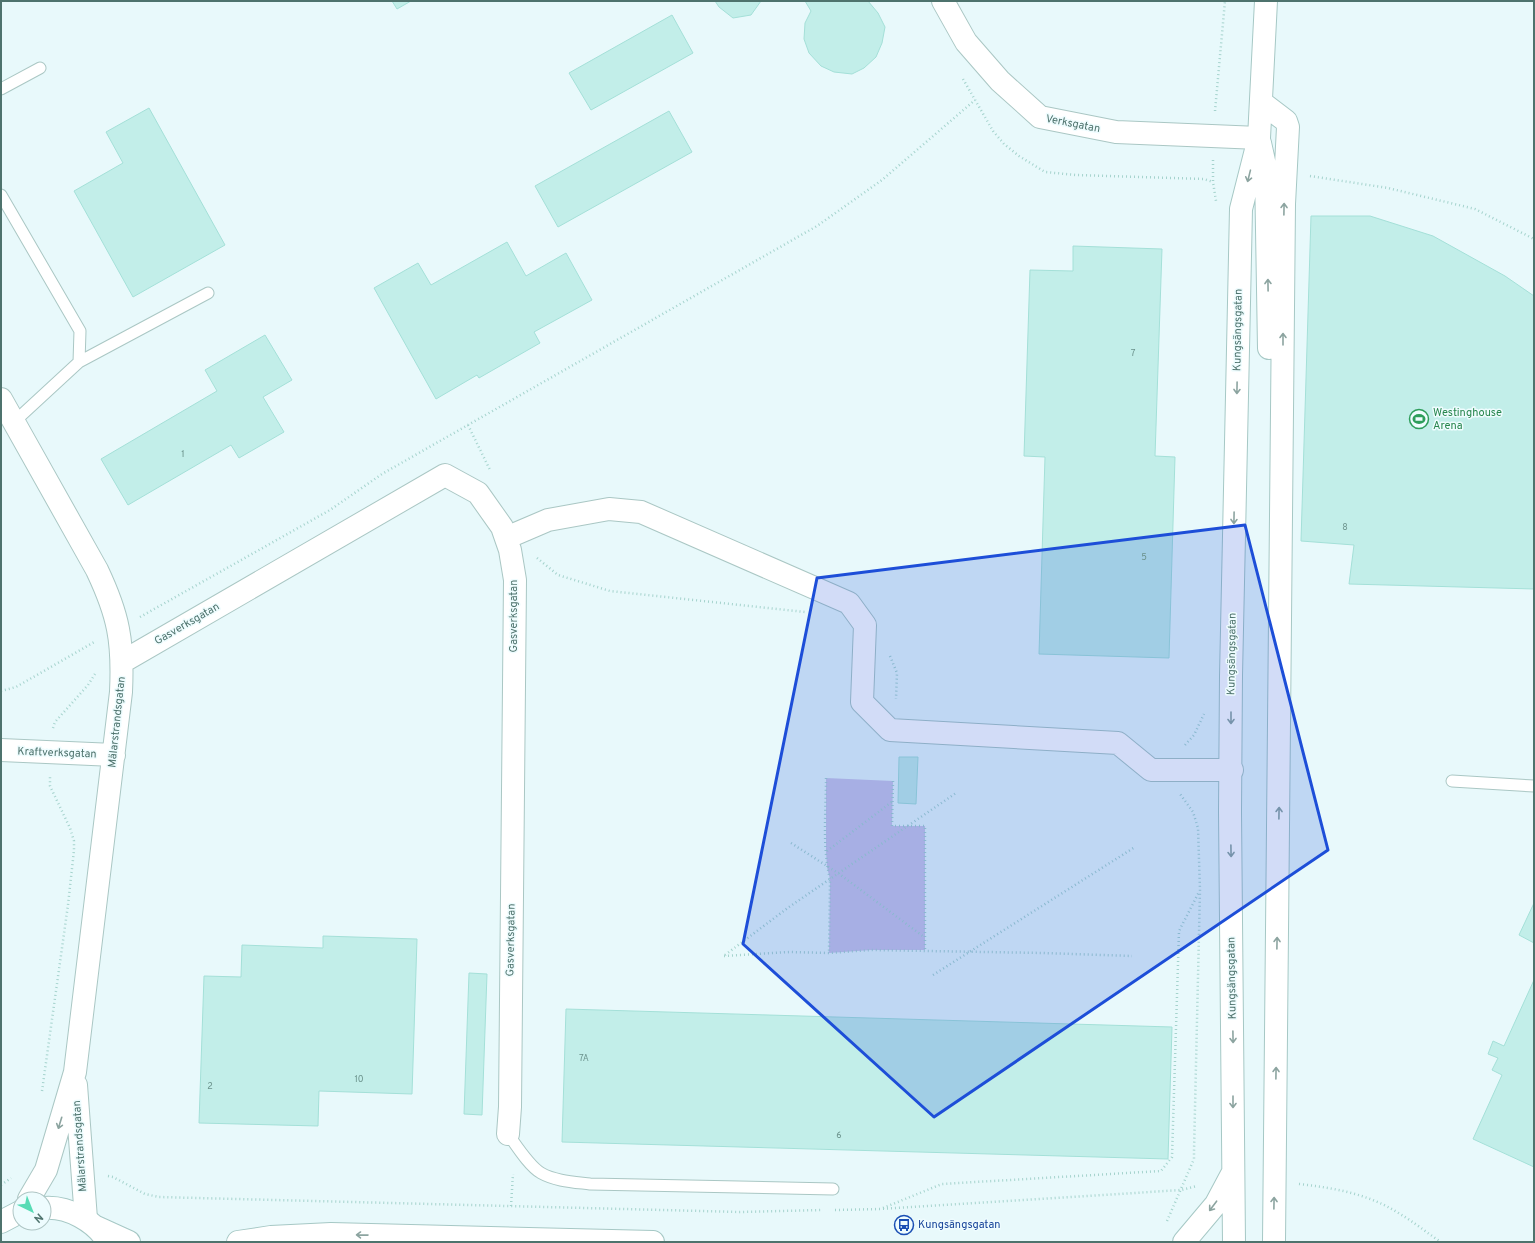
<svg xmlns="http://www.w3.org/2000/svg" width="1535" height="1243" font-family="Overpass,sans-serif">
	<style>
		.green { fill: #cac7e8 }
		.building { fill: #c2eee9; stroke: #a4e0d8 }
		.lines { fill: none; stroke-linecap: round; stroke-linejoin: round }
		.lane-casing { stroke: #aac7c4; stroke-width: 13 }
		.street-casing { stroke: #aac7c4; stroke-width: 24 }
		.secondary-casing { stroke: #a6c8c5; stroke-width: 24 }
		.path { stroke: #a5d3cd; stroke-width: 2.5; stroke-dasharray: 1 3; stroke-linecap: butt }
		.lane { stroke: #fff; stroke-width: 11 }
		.street { stroke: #fff; stroke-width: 22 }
		.secondary { stroke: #fff; stroke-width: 22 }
		.oneway { stroke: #8ca4a0 }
		.marked { fill: #1d4ed8; fill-opacity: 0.2; stroke: #1d4ed8; stroke-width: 3; stroke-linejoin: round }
		.labels { text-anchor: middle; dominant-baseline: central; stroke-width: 3; stroke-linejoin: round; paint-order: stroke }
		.number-label { font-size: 9px; fill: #6b928c }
		.street-label { font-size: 11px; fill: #4e736d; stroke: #eefcfe }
		.leisure-label { font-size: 11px; fill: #27864d; stroke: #eefcfe; text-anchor: start }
		.transit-label { font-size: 11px; fill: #164399; stroke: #eefcfe; text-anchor: start }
	</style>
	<rect width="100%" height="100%" fill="#e8f9fb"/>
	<path class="green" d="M826 778 893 781 892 826H925V950H871L829 953 830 879 827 867 826 851Z"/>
	<path class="building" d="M392 1H411L397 9Z
		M715 1H761L751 15 733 18 719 7Z
		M805 1H868L878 13 885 27 882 43 876 57 864 68 852 74 834 72 821 66 809 53 804 39 805 23 811 11Z
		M672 15 693 53 591 110 569 73Z
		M149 108 225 245 133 297 74 191 123 163 106 132Z
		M669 111 692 152 558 227 535 186Z
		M1311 216H1370L1433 236 1505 276 1534 296V589L1349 584 1354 545 1301 541Z
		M507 242 526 276 566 253 592 300 534 332 540 343 479 378 477 375 436 399 374 288 418 263 431 285Z
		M1073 246 1162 249 1155 456 1175 457 1169 658 1039 654 1045 457 1024 456 1030 270 1073 271Z
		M265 335 292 380 263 397 284 432 239 458 231 445 128 505 101 459 217 391 205 370Z
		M899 757H918L916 804 898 803Z
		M1534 903V943L1519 935Z
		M323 936 417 939 412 1094 319 1091 318 1126 199 1123 204 976 241 977 242 945 323 948Z
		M469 973 487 974 482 1115 464 1114Z
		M1534 980V1167L1473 1139 1502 1075 1492 1070 1498 1058 1488 1054 1493 1041 1504 1046Z
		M566 1009 1172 1027 1168 1159 562 1142Z"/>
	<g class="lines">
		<defs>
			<path id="lane" d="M1 89 40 68
				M1 195 80 331 79 362 14 422
				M79 362 208 293
				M1452 781 1534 786
				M508 1134C516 1145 529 1166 541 1173 555 1181 574 1182 590 1184L833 1189"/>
			<path id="street" d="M943 1 966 42 1000 81 1040 117 1116 132 1259 138
				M1 399 97 570C106 589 114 608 118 629 122 649 122 671 121 692L75 1072 46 1170 29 1199
				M506 538 548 520 609 509 641 512 849 603 865 625 862 702 890 730 1118 743 1151 770H1232
				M122 662 445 475 478 493 502 527 510 550 515 580 510 1107 508 1134
				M1 750 114 755
				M76 1085 86 1219"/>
			<path id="secondary" d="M1261 102 1286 121 1288 127 1284 204 1274 1242
				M1260 143 1266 170 1269 348
				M44 1208C68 1206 95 1221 108 1242
				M1 1222 20 1212
				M96 1227 129 1242
				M238 1242 271 1237 331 1234 653 1242
				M1184 1242 1216 1204 1232 1174
				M1234 1242 1230 812 1231 676 1241 209 1259 138 1266 1"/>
		</defs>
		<use href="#lane" class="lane-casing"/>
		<use href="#street" class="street-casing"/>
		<use href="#secondary" class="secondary-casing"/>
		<path class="path" d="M963 79 993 131 1004 144 1019 156 1045 172 1076 175 1204 179 1213 182
			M1215 111 1225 1
			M1213 160V182L1216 201
			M1310 176 1388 188 1475 209 1534 239
			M468 425 490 470
			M537 558 558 575 610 591 805 612
			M140 617 330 510 382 474 817 226 882 180 975 100
			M890 656 897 673 896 699
			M1 691 16 687 96 641
			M53 728 55 722 88 685 95 674
			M1185 745 1194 735 1204 714
			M826 778C826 811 822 847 830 879L829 953
			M893 781 892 826H925V950
			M791 843 838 873 924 937
			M827 851 893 801
			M725 955 789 907 956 793
			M724 956 790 952 829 953 871 950 1043 953 1132 956
			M933 975 1135 847
			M42 1091 68 905 74 850V841L70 828 50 786V777
			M108 1176 113 1177 145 1194 159 1197 740 1212 822 1210
			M1299 1184C1335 1188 1369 1194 1400 1214 1414 1222 1427 1233 1441 1242
			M1 1185 11 1178
			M511 1206 513 1174
			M883 1208 942 1184 1161 1171 1172 1157 1179 931 1199 892
			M835 1210 881 1209 1181 1190 1197 1186
			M1167 1221 1194 1159V1152L1200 890 1198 828 1193 812 1180 794"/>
		<use href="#lane" class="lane"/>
		<use href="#street" class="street"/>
		<use href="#secondary" class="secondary"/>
	</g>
	<defs><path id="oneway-shaft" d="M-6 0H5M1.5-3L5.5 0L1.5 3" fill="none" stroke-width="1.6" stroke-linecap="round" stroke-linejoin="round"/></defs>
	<g class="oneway">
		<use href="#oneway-shaft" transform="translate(1249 176) rotate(104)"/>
		<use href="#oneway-shaft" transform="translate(1284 209) rotate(-89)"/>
		<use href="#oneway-shaft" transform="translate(1268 285) rotate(-91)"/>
		<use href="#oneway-shaft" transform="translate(1283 339) rotate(-90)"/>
		<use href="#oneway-shaft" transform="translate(1237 388) rotate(91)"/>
		<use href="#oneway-shaft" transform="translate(1234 518) rotate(91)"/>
		<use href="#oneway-shaft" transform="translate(1231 718) rotate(90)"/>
		<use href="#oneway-shaft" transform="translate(1279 813) rotate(-89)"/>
		<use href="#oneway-shaft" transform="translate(1231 851) rotate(89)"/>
		<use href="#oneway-shaft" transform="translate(1277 943) rotate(-89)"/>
		<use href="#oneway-shaft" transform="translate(1233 1037) rotate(89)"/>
		<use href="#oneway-shaft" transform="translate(1276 1073) rotate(-89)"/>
		<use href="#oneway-shaft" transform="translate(1233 1102) rotate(90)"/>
		<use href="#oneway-shaft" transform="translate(60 1123) rotate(107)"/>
		<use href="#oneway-shaft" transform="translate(1274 1203) rotate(-89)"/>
		<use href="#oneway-shaft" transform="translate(1213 1206) rotate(127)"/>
		<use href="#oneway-shaft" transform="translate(362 1235) rotate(-179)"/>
	</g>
	<path class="marked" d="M1245 525 1328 850 934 1117 743 944 817 578Z"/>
	<defs>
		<symbol id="stadium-ring" viewBox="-11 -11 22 22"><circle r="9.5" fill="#eefcfe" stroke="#2e9e5b" stroke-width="1.5"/><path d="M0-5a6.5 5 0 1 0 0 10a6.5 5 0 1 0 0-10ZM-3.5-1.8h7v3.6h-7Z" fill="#2e9e5b"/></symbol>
		<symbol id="bus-ring" viewBox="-11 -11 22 22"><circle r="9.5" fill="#eefcfe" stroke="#1a4fb4" stroke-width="1.5"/><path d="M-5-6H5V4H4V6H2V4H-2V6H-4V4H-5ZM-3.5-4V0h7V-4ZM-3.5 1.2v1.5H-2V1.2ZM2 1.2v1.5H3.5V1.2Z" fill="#1a4fb4"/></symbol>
	</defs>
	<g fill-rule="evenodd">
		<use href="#stadium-ring" x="1408" y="408" width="22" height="22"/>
		<use href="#bus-ring" x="893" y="1214" width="22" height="22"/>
	</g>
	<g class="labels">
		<g class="number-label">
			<text x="1133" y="353">7</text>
			<text x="183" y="454">1</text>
			<text x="1345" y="527">8</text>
			<text x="1144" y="557">5</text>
			<text x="584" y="1058">7A</text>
			<text x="359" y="1079">10</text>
			<text x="210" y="1086">2</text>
			<text x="839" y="1135">6</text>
		</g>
		<g class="street-label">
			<text transform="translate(1073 124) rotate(11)">Verksgatan</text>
			<text transform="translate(1238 330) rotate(-89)">Kungsängsgatan</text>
			<text transform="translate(514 616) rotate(-90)">Gasverksgatan</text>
			<text transform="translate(187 624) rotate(-30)">Gasverksgatan</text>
			<text transform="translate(1232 654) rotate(-89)">Kungsängsgatan</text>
			<text transform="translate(117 722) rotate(-84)">Mälarstrandsgatan</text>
			<text transform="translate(57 753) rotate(2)">Kraftverksgatan</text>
			<text transform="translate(511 940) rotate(-89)">Gasverksgatan</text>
			<text transform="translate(1232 978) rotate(-91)">Kungsängsgatan</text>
			<text transform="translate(80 1146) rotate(-94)">Mälarstrandsgatan</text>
		</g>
		<g class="leisure-label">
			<text x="1433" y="413">Westinghouse<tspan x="1433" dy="13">Arena</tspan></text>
		</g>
		<g class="transit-label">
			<text x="918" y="1225">Kungsängsgatan</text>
		</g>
	</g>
	<rect width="1535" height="1243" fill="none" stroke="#4e736d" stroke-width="4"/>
	<g transform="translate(32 1211) rotate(137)"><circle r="19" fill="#eefcfe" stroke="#aec5c4"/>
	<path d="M0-3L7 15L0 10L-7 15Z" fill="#57dbb5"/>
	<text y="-6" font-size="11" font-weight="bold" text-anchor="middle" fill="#4e736d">N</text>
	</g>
</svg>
